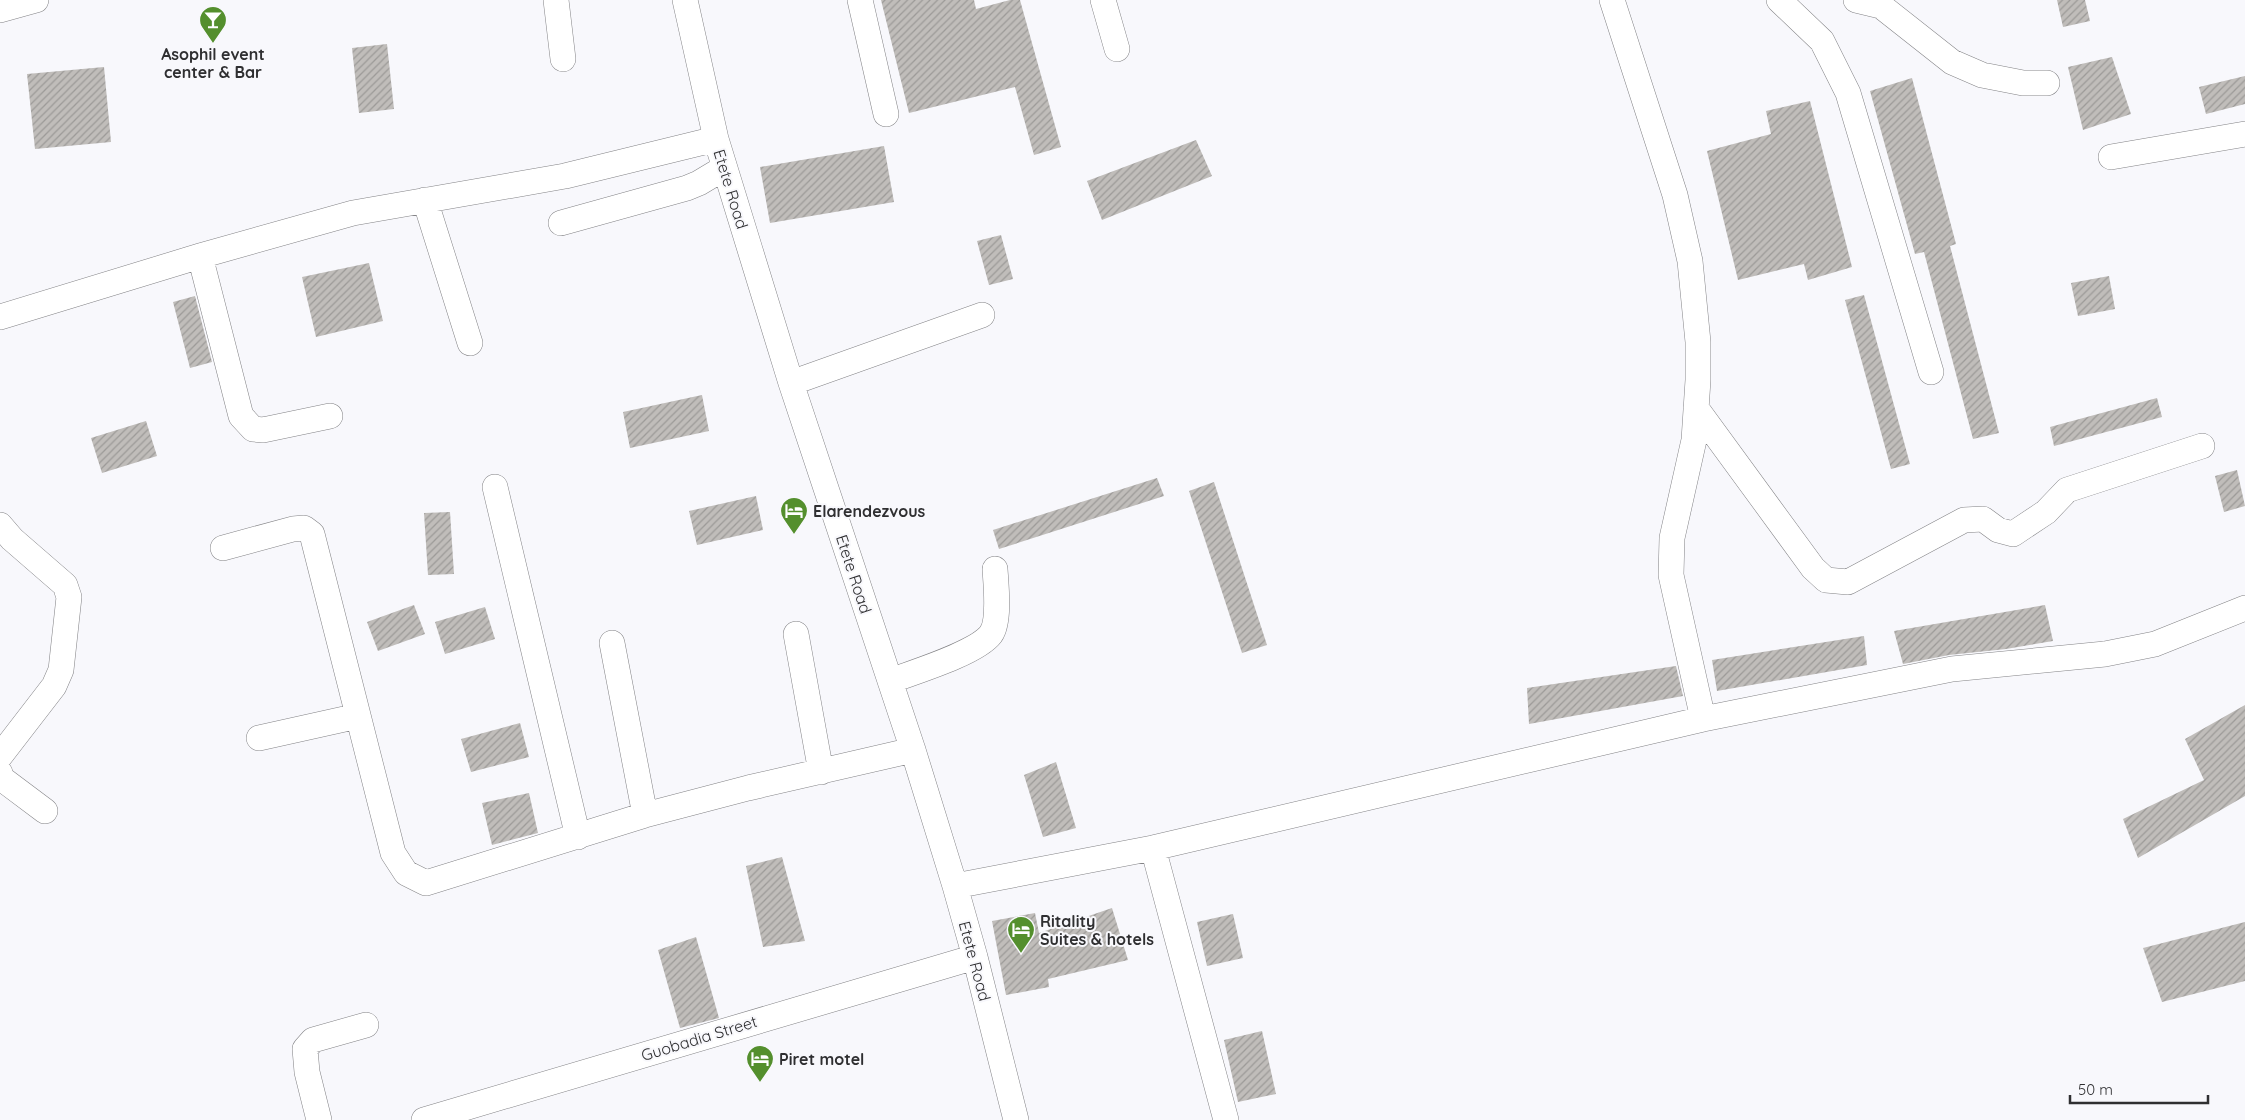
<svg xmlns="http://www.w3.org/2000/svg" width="2245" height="1120" font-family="Quicksand,sans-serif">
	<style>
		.building { fill: url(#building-hatch) }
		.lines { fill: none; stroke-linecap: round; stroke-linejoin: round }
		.minor-casing { stroke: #838386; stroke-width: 26 }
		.minor { stroke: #fff; stroke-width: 25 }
		.labels { text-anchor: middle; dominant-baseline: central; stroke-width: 4; stroke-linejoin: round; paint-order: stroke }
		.poi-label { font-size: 16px; font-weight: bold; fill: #2f2f31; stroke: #f8f8fc; text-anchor: start }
		.street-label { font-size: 16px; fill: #2f2f31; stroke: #f8f8fc }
	</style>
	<defs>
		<pattern id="building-hatch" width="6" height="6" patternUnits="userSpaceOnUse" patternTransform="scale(1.25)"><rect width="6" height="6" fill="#c0bdba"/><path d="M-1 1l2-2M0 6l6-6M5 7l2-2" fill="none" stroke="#9c9a98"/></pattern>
	</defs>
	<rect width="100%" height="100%" fill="#f8f8fc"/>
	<path class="building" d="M881 0H974L976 9 1010 0H1020L1061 147 1034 155 1015 87 909 113Z
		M2057 0H2085L2090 21 2063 27Z
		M387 44 394 109 359 113 352 48Z
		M2112 57 2131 114 2083 130 2068 67Z
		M104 67 111 142 35 149 27 74Z
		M2245 76V104L2206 114 2199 87Z
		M1912 78 1956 244 1950 246 1999 433 1973 439 1924 252 1915 254 1870 91Z
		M1810 101 1852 267 1808 280 1804 264 1738 280 1707 151 1771 134 1766 111Z
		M1196 140 1212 176 1102 220 1087 181Z
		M884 146 894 202 770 223 760 167Z
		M1001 235 1013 279 989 285 977 241Z
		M369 263 383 321 316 337 302 277Z
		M2109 276 2115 309 2078 316 2071 283Z
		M1864 295 1910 464 1891 469 1845 300Z
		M195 296 212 362 190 368 173 302Z
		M702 395 709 431 630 448 623 412Z
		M2157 398 2162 417 2054 446 2050 427Z
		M146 421 157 456 102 473 91 438Z
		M2237 470 2245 506 2224 512 2215 476Z
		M1157 478 1164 496 999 549 993 530Z
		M1214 482 1267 645 1242 653 1189 491Z
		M756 496 763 530 697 545 689 511Z
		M450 512 454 574 428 575 424 513Z
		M414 605 425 634 378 651 367 622Z
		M2045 605 2053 641 2006 649 1949 655 1903 664 1894 631Z
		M485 607 495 639 445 654 435 622Z
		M1864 636 1867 665 1717 691 1712 660Z
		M1676 666 1683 696 1529 724 1527 688Z
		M2245 705V796L2138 858 2123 819 2204 780 2185 739Z
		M520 723 529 757 471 772 461 739Z
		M1056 762 1076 828 1043 837 1024 775Z
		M529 793 538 833 492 845 482 803Z
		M782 857 805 941 763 947 746 866Z
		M1112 908 1128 960 1048 979 1049 987 1006 995 992 921 1035 913 1039 933Z
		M1233 914 1243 958 1207 966 1197 922Z
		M2245 922V981L2162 1002 2143 948Z
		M696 937 719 1018 680 1028 658 950Z
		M1262 1031 1276 1094 1238 1102 1224 1040Z"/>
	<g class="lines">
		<defs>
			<path id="minor" d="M556 0 563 59
				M685 0 716 139 791 383 913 750 955 886 975 957 1016 1120
				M860 0 886 114
				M1103 0 1117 49
				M1612 0 1675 195 1690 261 1698 342V380L1694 440 1672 538 1671 575 1703 719
				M1779 0 1822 41 1848 93 1931 372
				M1856 0 1881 6 1952 62 1982 75 2023 83H2047
				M0 10 36 0
				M2111 157 2245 134
				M425 200 470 343
				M561 223 687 188 699 183 724 168
				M200 256 241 416 253 429 263 430 330 416
				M0 317 200 256 353 213 565 176 716 139
				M791 383 982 315
				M1696 408 1813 568 1826 580 1848 582 1964 520 1983 519 1998 530 2013 534 2046 512 2067 490 2202 446
				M495 487 578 837
				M0 525 12 539 65 585 69 597 61 670 54 686 0 756
				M223 548 293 529 304 528 312 534 393 853 406 873 426 883 645 815 748 788 913 750
				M796 634 821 772
				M612 643 645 815
				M890 681C914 672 977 653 991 634 1000 621 996 585 995 569
				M259 738 358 716
				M0 773 1 778 45 811
				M1153 848 1226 1120
				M955 886 1153 848 1703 719 1952 669 2105 654 2155 644 2245 608
				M319 1120 307 1072 305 1049 313 1040 366 1025
				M424 1120 975 957"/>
		</defs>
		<use href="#minor" class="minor-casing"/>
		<use href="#minor" class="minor"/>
	</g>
	<defs>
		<symbol id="bar-pin" viewBox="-11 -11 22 30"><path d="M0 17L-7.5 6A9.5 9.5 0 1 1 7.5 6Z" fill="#548f2d" stroke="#f8f8fc"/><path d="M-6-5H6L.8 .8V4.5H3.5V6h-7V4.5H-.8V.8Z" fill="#fff"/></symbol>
		<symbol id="hotel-pin" viewBox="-11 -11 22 30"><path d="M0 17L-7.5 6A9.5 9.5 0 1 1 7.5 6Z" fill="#548f2d" stroke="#f8f8fc"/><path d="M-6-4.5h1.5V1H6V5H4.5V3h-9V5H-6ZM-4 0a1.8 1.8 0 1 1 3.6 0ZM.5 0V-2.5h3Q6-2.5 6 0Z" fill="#fff"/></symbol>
	</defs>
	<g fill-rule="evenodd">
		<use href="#bar-pin" x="197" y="4" width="32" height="43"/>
		<use href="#hotel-pin" x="778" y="495" width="32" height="43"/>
		<use href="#hotel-pin" x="1005" y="914" width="32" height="43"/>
		<use href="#hotel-pin" x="744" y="1043" width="32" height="43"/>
	</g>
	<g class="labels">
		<g class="poi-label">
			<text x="213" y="54" text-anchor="middle">Asophil event<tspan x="213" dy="18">center &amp; Bar</tspan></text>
			<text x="813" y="511">Elarendezvous</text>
			<text x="1040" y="921">Ritality<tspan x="1040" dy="18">Suites &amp; hotels</tspan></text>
			<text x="779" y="1059">Piret motel</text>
		</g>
		<g class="street-label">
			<text transform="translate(731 189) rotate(73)">Etete Road</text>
			<text transform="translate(854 574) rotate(72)">Etete Road</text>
			<text transform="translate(975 961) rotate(75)">Etete Road</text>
			<text transform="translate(699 1038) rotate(-17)">Guobadia Street</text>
		</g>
	</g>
	<path d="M2070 1095v8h138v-8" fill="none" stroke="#2f2f31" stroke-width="2.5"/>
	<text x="2078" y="1095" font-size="15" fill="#2f2f31" stroke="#f8f8fc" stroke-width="4" paint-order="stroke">50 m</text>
</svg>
